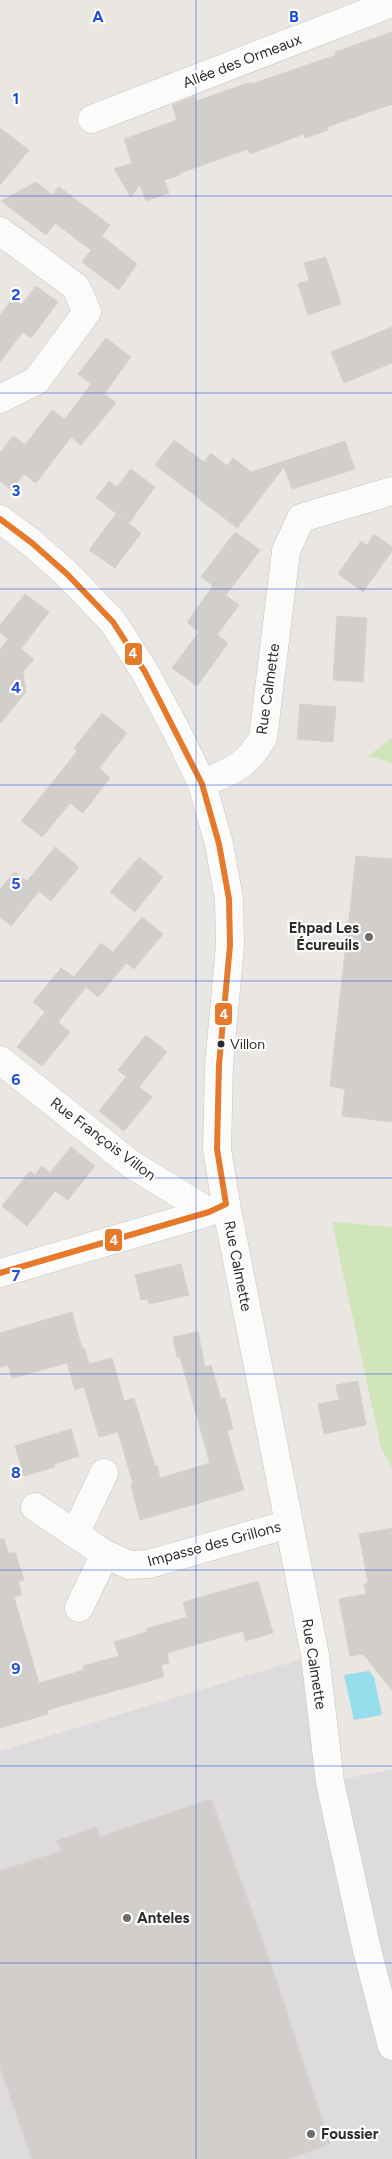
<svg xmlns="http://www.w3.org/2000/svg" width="392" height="2159" font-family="Figtree,sans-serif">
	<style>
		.industrial { fill: #dddbdd }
		.green { fill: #d0e5ba }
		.water { fill: #95deec }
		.building { fill: #d1cecb; stroke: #d5d1ce }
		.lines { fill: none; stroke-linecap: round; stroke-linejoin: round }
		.street-casing { stroke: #c6c4c4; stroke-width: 29 }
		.street { stroke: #fcfbfb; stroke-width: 28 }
		.bus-1-casing { stroke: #fff; stroke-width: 10 }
		.bus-1 { stroke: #e7792b; stroke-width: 6 }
		.grid { fill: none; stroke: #1d4ed8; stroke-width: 1; stroke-opacity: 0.55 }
		.poi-dot { fill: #6e6d6c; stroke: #fff; stroke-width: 2 }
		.bus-dot { fill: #2c2c2c; stroke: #fff; stroke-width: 2 }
		.labels { text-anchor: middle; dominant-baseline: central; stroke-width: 4.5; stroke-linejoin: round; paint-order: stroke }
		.bus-label { font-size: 14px; fill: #2c2c2c; stroke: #fff; text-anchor: start }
		.street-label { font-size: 15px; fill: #2c2c2c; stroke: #fff }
		.poi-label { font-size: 15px; font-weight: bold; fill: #2c2c2c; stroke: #fff; text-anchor: start }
		.grid-label { font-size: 16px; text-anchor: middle; font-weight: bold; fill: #1d4ed8; stroke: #fff; stroke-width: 4.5; stroke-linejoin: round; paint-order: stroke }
		.line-badge { stroke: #fff; stroke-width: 2 }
		.badge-label { font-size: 14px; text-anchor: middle; font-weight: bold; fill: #fff }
	</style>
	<rect width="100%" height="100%" fill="#eae6e2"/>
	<path class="industrial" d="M315 1655 330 1782 392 1769V2159H0V1751Z"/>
	<path class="green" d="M392 738V763L368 756Z
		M332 1222 392 1227V1468L381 1447Z"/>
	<path class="water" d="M369 1671 374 1677 382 1715 354 1720 344 1675Z"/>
	<path class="building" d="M392 32V104L327 127 328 130 305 138 304 134 250 154 248 149 180 173V175L164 180 169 193 146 201 140 185 131 197 114 169 132 163 124 139 177 120 172 105 195 96 197 101 251 82 252 84 336 55 335 52Z
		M0 128 29 150 0 185Z
		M36 182 52 195 59 187 110 225 91 250 55 223 46 235 1 201Z
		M102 236 137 264 119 290 82 262Z
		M326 257 341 304 308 315 298 284 309 280 304 263Z
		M36 286 58 302 31 338 23 332 0 362V315L13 298 22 304Z
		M392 327V363L344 383 331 352Z
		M106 338 131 357 104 394 116 403 81 445 71 437 36 483 24 474 11 490 0 481V453L13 436 25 445 52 410 65 419 91 384 78 374Z
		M174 440 204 462 211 453 227 466 233 458 251 472 345 441 355 469 292 489 284 467 237 528 155 465Z
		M131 469 155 487 129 523 96 498 109 481 117 487Z
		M116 514 141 533 115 568 89 550Z
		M235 532 260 550 226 595 201 577Z
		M374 534 392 547V551L363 592 338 574 361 541 367 545Z
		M213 586 239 605 217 635 228 643 197 686 172 668 199 632 187 622Z
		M25 594 49 612 21 649 34 659 23 672 26 692 0 724V650L8 639 0 632V625Z
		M337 616 367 618 363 682 333 680Z
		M300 704 336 707 333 742 297 739Z
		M102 713 127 733 99 768 110 778 83 813 70 803 42 837 21 821 64 768 77 751 74 748Z
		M55 847 79 867 51 901 39 891 11 926 0 917V889L14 872 27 881Z
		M356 856 392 859V1122L342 1116 345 1089 330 1086Z
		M139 857 163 877 135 912 110 892Z
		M142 917 163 934 134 969 126 963 98 997 86 987 58 1022 70 1032 42 1066 17 1047 45 1012 33 1002 61 968 74 977 101 943 113 952Z
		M146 1035 167 1052 139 1087 118 1070Z
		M126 1077 152 1097 124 1131 99 1111Z
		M71 1147 95 1166 68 1200 55 1191 27 1226 2 1206 30 1171 35 1175 42 1166 50 1173Z
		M181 1264 189 1295 149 1304 147 1299 141 1300 135 1275Z
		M72 1312 82 1348 84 1347 89 1364 112 1358 124 1401 134 1398 155 1466 157 1465 160 1478 210 1463 180 1357H177L173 1337 198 1332 205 1367 211 1365 221 1399 225 1398 233 1429 227 1431 244 1490 140 1520 131 1485 133 1484 118 1432 99 1437 84 1387 75 1390 67 1363 12 1378 8 1365 0 1367V1333Z
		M358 1381 366 1425 324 1434 318 1404 339 1400 336 1385Z
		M71 1429 79 1456 54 1464 55 1467 24 1476 15 1446Z
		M392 1528V1690L363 1654 350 1656 339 1599 366 1594 364 1584 368 1583 359 1534Z
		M0 1539H4L9 1554 15 1552 24 1580 18 1582 22 1595 14 1597 39 1683 84 1670 83 1666 119 1656 114 1642 147 1632 146 1629 187 1617 183 1602 258 1581 273 1633 246 1641 243 1631 167 1653 169 1663 161 1665 164 1677 47 1710 48 1714 0 1728Z
		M211 1799 271 1964 330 2144 288 2159H32L0 2067V1871L61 1851 57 1841 96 1827 100 1837Z"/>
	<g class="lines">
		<defs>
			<path id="street" d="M92 119 392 3
				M0 231 76 287 87 312 36 381 0 399
				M0 519 32 543 67 574 113 622 145 672 178 734 202 784 219 844 229 899 230 945 219 1065 217 1149 226 1204 315 1655 330 1782 367 1950 392 2046
				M202 784C232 770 245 768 263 738L286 551 301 518 392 491
				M0 1060 131 1164 209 1212
				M0 1273 209 1212 220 1207
				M35 1507 105 1554 129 1565 149 1564 289 1524
				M75 1534 104 1473
				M79 1608 105 1554"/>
		</defs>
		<use href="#street" class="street-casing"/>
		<use href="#street" class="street"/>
		<defs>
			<path id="bus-1" d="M0 519 32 543 67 574 113 622 145 672 202 784 219 844 229 899 230 945 219 1065 217 1149 226 1204
				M0 1273 209 1212 226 1204"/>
		</defs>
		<use href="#bus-1" class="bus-1-casing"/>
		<use href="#bus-1" class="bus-1"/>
	</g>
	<path class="grid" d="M196 0V2159M0 196H392M0 393H392M0 589H392M0 785H392M0 981H392M0 1178H392M0 1374H392M0 1570H392M0 1766H392M0 1963H392"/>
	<g class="poi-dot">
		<circle cx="369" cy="937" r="5"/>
		<circle cx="127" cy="1918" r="5"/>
		<circle cx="311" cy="2134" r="5"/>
	</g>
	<circle class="bus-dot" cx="221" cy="1044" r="4.5"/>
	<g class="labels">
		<g class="bus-label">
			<text x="230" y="1044">Villon</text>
		</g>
		<g class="street-label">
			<text transform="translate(242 61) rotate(-21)">Allée des Ormeaux</text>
			<text transform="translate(268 689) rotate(-82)">Rue Calmette</text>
			<text transform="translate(103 1139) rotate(37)">Rue François Villon</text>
			<text transform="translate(238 1266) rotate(79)">Rue Calmette</text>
			<text transform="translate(214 1544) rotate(-15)">Impasse des Grillons</text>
			<text transform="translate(314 1664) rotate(81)">Rue Calmette</text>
		</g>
		<g class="poi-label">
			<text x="359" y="928" text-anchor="end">Ehpad Les<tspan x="359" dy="17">Écureuils</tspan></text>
			<text x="137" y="1918">Anteles</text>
			<text x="321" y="2134">Foussier</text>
		</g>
	</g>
	<g class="grid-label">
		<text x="98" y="22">A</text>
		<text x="294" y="22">B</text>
		<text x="16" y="104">1</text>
		<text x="16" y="300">2</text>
		<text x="16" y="496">3</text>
		<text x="16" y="693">4</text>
		<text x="16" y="889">5</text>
		<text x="16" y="1085">6</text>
		<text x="16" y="1281">7</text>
		<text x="16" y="1478">8</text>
		<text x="16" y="1674">9</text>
	</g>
	<g class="line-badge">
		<rect x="124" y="642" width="19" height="24" rx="5" fill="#e7792b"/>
		<rect x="214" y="1002" width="19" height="24" rx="5" fill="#e7792b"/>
		<rect x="104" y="1228" width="19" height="24" rx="5" fill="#e7792b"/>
	</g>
	<g class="badge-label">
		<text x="133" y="658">4</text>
		<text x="224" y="1019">4</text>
		<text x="114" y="1245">4</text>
	</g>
</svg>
